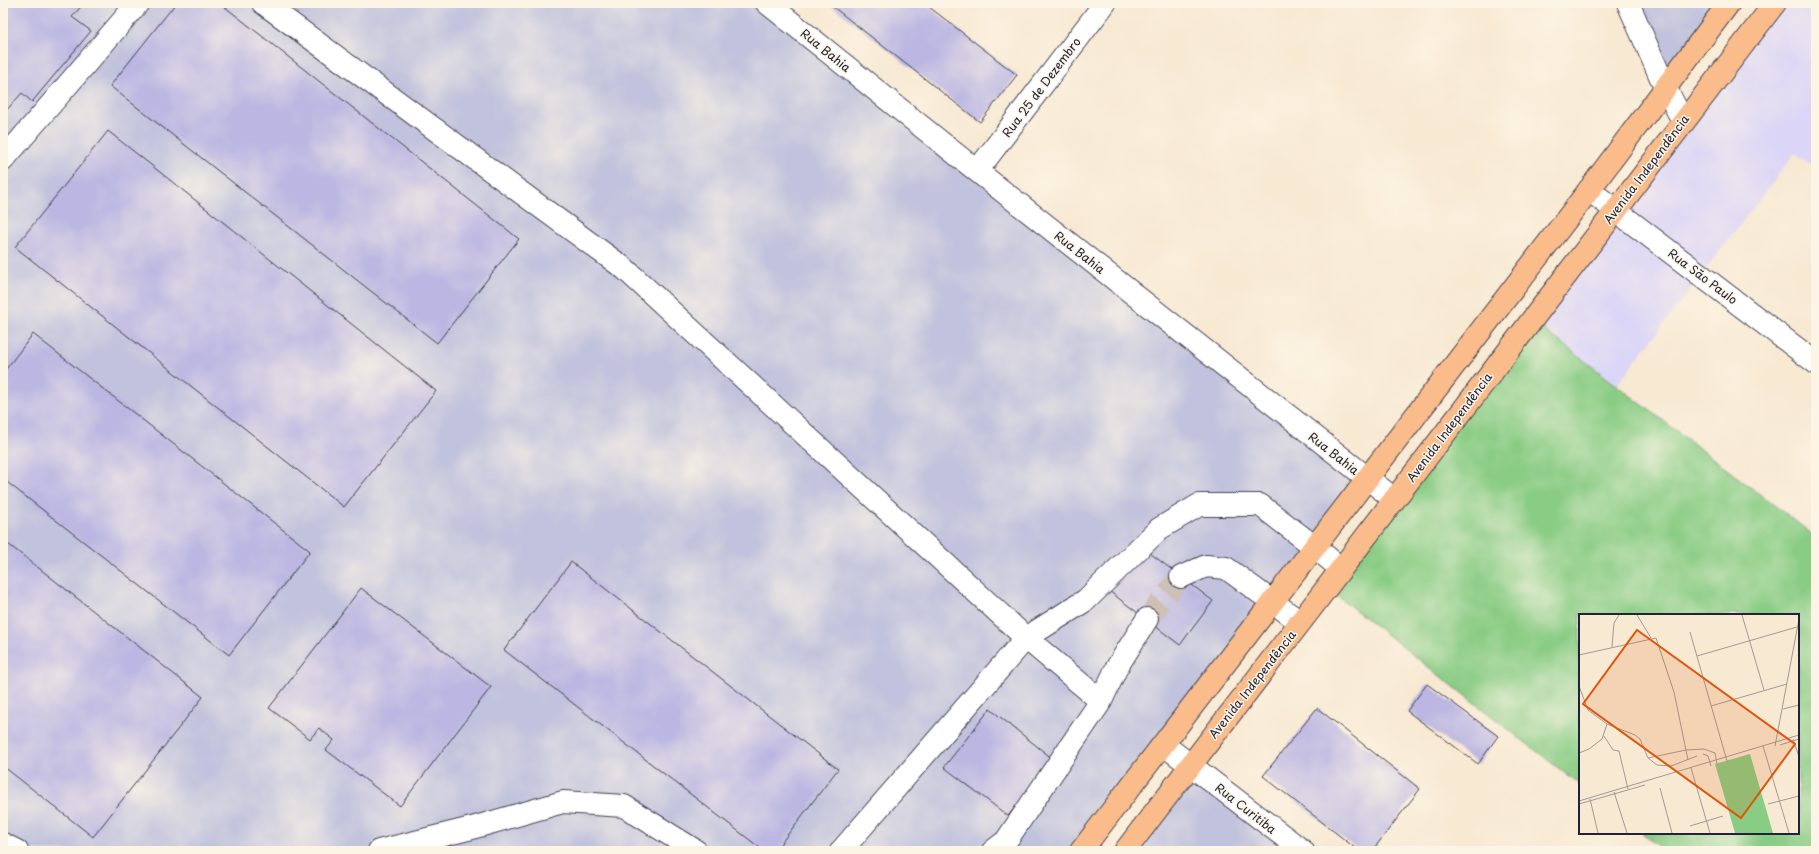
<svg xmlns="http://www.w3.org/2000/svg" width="1819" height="854" font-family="'Playpen Sans',sans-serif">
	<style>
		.built { fill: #dbd6f7 }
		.industrial { fill: #c1c2dd }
		.green { fill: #89cc84; stroke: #567760 }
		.building { fill: #bcb7e2 }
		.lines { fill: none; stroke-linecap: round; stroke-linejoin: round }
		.minor-tunnel { stroke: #cdc1b5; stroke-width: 22; stroke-dasharray: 22 11; stroke-linecap: butt }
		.minor-casing { stroke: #424052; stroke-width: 24 }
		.major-casing { stroke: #424052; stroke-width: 24 }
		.minor { stroke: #fff; stroke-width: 22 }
		.major { stroke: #fabc8b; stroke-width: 22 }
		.labels { text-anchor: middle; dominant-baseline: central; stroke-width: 3; stroke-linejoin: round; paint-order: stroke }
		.street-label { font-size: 12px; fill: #22223b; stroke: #fcf5e5 }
		.inset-road { fill: none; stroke: #a29996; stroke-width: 1 }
		.view { fill: #de560e; fill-opacity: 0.15; stroke: #de560e; stroke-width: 2 }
		.inset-edge { fill: none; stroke: #22223b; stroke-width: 2 }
	</style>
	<rect width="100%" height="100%" fill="#fcf5e5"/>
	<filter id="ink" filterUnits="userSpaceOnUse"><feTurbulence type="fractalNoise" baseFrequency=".025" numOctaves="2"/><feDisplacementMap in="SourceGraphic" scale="8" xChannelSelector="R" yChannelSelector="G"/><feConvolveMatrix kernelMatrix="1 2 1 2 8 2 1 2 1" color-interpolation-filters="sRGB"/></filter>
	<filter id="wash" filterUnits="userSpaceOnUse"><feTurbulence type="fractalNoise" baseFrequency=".012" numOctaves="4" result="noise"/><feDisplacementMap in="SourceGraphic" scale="16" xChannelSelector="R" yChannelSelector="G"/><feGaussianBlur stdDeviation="0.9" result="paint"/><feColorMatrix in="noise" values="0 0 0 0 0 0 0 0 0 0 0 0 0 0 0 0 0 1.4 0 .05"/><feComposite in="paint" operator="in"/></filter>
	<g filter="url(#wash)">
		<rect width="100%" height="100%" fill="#f8e9d3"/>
		<path class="built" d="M1775 3H1816V168L1795 153 1617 385 1531 320Z"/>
		<path class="industrial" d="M3 3H767L1367 478 1082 851H3Z
			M1628 3H1729L1665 87Z
			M1190 764 1303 851H1125Z"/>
		<path class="green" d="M1531 320 1816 537V851H1665L1642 833H1798V615H1580V785L1327 588Z"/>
		<g id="blocks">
			<path class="building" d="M3 3H84L72 17 91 31 32 102 22 93 3 114Z
				M176 3H220L519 239 437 343 110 86Z
				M828 3H924L1017 75 980 122Z
				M108 131 436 391 344 507 15 247Z
				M33 334 310 551 229 655 3 479V373Z
				M3 540 203 697 93 837 3 766Z
				M1142 547 1213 601 1180 645 1109 591Z
				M571 562 838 769 775 851H764L504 650Z
				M361 588 491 687 400 806 326 750 334 740 319 728 310 739 269 708Z
				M1427 684 1498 736 1478 764 1407 711Z
				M1317 708 1420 789 1372 851H1359L1263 776Z
				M990 709 1053 759 1008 816 944 767Z"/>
		</g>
	</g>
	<g filter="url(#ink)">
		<use href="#blocks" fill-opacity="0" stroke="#424052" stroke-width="1"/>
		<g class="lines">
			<path class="minor-tunnel" d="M1147 619 1181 577"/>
			<defs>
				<path id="minor" d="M263 3 625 269 1026 638 1101 701
					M767 3 977 171 1394 499
					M1628 3 1665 87 1683 121
					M3 160 138 3
					M977 171 1105 3
					M1589 190 1816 363
					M1181 577 1206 566 1226 568 1300 622
					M1164 745 1303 851
					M3 844 17 851
					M379 851 472 828 563 802 624 806 696 851
					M841 851 1026 638 1086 600 1159 529 1199 505H1260L1315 547 1341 569
					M993 851 1006 841 1101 701 1117 667 1147 619"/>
				<path id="major" d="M1081 851 1589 190 1729 3
					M1125 851 1775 3"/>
			</defs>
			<use href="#minor" class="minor-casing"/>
			<use href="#major" class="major-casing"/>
			<use href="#minor" class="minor"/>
			<use href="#major" class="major"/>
		</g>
	</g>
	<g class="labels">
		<g class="street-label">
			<text transform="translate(826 50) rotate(39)">Rua Bahia</text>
			<text transform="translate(1041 87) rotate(-53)">Rua 25 de Dezembro</text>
			<text transform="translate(1646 169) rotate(-53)">Avenida Independência</text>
			<text transform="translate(1080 252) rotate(38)">Rua Bahia</text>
			<text transform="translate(1703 276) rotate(37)">Rua São Paulo</text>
			<text transform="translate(1449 427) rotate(-53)">Avenida Independência</text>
			<text transform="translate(1334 453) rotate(38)">Rua Bahia</text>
			<text transform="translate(1252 684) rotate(-52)">Avenida Independência</text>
			<text transform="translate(1246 808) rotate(38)">Rua Curitiba</text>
		</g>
	</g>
	<g transform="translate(1579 614)">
		<rect width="220" height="220" fill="#f8e9d3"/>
		<path d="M171 140 194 219H156L136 150Z" fill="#89cc84"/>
		<path class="inset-road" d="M58 1 72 24M163 1 185 76M111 18 148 147M33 33 35 9 40 1M0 41 77 24 95 78 109 146M118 42 218 13M0 72 9 96 28 110 56 121 61 125 69 144 78 151 92 152 118 142M132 92 208 70M204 95 220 91M25 122 34 136 40 137 49 175M214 125 220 143M201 131 220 125M184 132 210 219M196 132 220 5M0 139 10 135 23 125 28 110M124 140 129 142 132 152M69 144 107 136 125 135 136 139 138 150M112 154 131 219M81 174 93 219M35 178 48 219M11 185 19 219M0 187 220 121M0 190 66 171M189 190 220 182M111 212 144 202"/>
		<path class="view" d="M58 16 216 130 162 204 4 90Z"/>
		<rect width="220" height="220" class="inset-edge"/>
	</g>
	<rect width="1819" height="854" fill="none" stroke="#fcf5e5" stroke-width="16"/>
</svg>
